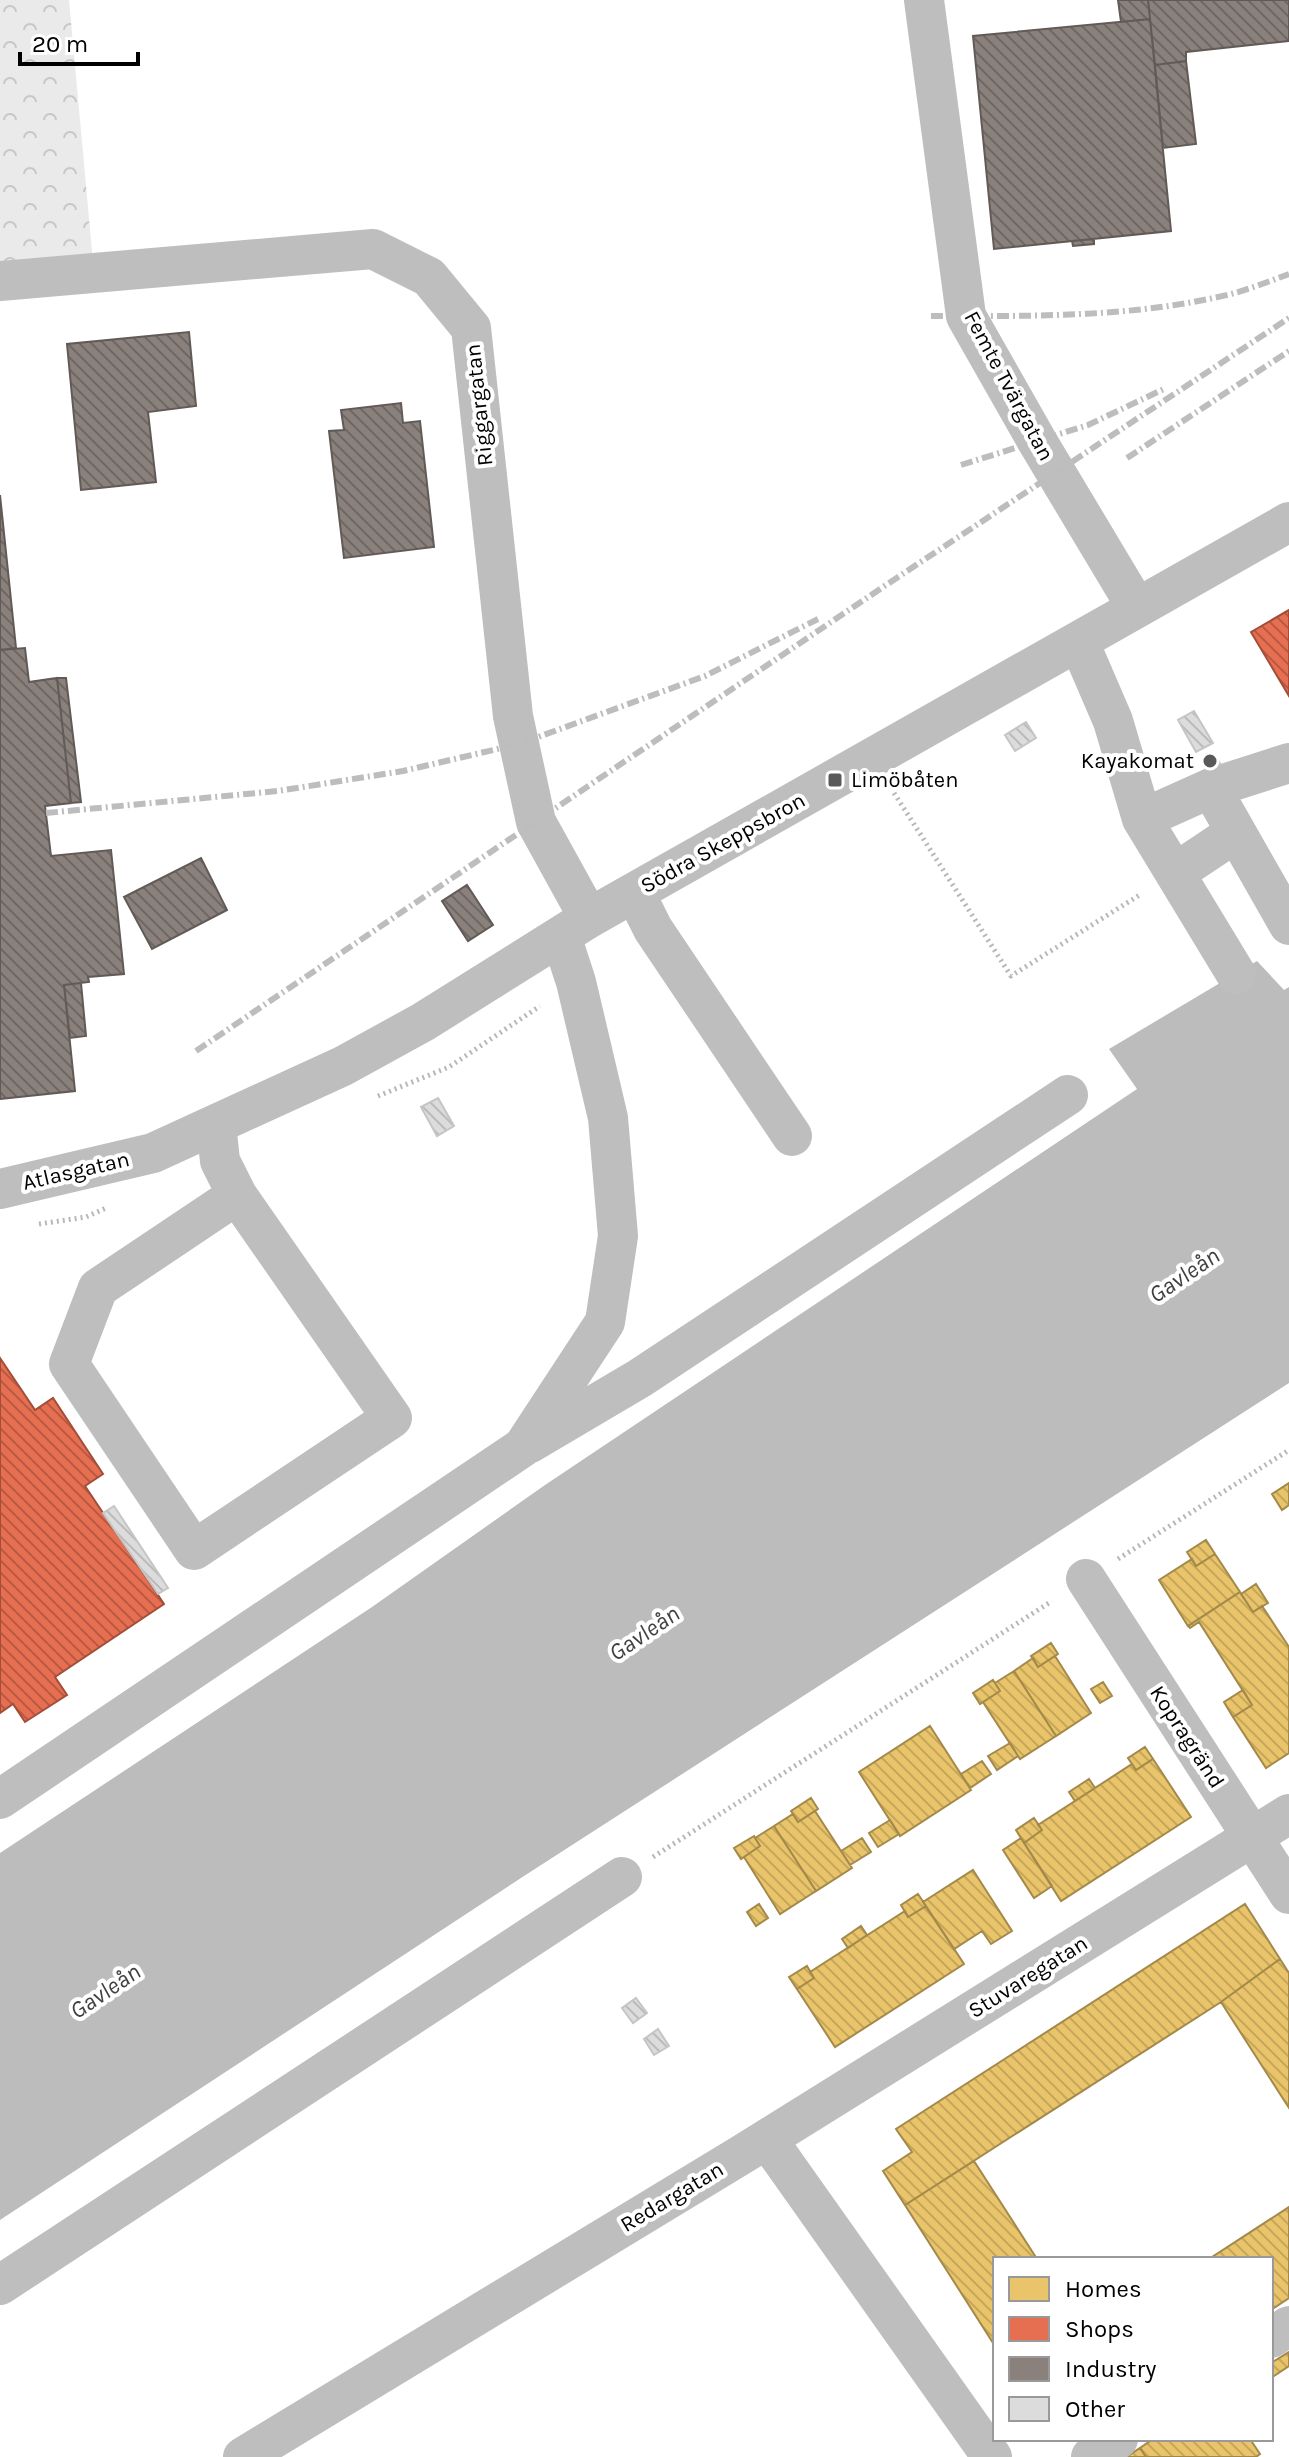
<svg xmlns="http://www.w3.org/2000/svg" width="1289" height="2457" font-family="Karla,sans-serif">
	<style>
		.forest { fill: url(#forest-crowns) }
		.water { fill: #bcbcbc }
		.homes { fill: url(#homes-back-hatch); stroke: #a3894a; stroke-width: 2 }
		.shops { fill: url(#shops-back-hatch); stroke: #a24e39; stroke-width: 2 }
		.industry { fill: url(#industry-back-hatch); stroke: #615a57; stroke-width: 2 }
		.building { fill: url(#building-back-hatch); stroke: #c5c5c5; stroke-width: 2 }
		.lines { fill: none; stroke-linecap: round; stroke-linejoin: round }
		.path { stroke: #b8b8b8; stroke-width: 5; stroke-dasharray: 2 4; stroke-linecap: butt }
		.minor { stroke: #bebebe; stroke-width: 40 }
		.rail { stroke: #bdbdbd; stroke-width: 6; stroke-dasharray: 12 4 2 4; stroke-linecap: butt }
		.poi-dot { fill: #595959; stroke: #fff; stroke-width: 3 }
		.labels { text-anchor: middle; dominant-baseline: central; stroke-width: 8; stroke-linejoin: round; paint-order: stroke }
		.street-label { font-size: 22px; fill: #000; stroke: #fff }
		.poi-label { font-size: 22px; fill: #000; stroke: #fff; text-anchor: end }
		.water-label { font-size: 24px; font-style: italic; fill: #404040; stroke: #fff }
	</style>
	<defs>
		<pattern id="forest-crowns" width="20" height="18" patternUnits="userSpaceOnUse" patternTransform="scale(2)"><rect width="20" height="18" fill="#eaeaea"/><path d="M2 6a3 3 0 1 1 6 0M12 15a3 3 0 1 1 6 0" fill="none" stroke="#c7c7c7"/></pattern>
		<pattern id="homes-back-hatch" width="6" height="6" patternUnits="userSpaceOnUse" patternTransform="scale(2)"><rect width="6" height="6" fill="#e9c46a"/><path d="M-1 5l2 2M0 0l6 6M5-1l2 2" fill="none" stroke="#c6a75a"/></pattern>
		<pattern id="shops-back-hatch" width="6" height="6" patternUnits="userSpaceOnUse" patternTransform="scale(2)"><rect width="6" height="6" fill="#e76f51"/><path d="M-1 5l2 2M0 0l6 6M5-1l2 2" fill="none" stroke="#b95941"/></pattern>
		<pattern id="industry-back-hatch" width="6" height="6" patternUnits="userSpaceOnUse" patternTransform="scale(2)"><rect width="6" height="6" fill="#8a817c"/><path d="M-1 5l2 2M0 0l6 6M5-1l2 2" fill="none" stroke="#6e6763"/></pattern>
		<pattern id="building-back-hatch" width="6" height="6" patternUnits="userSpaceOnUse" patternTransform="scale(2)"><rect width="6" height="6" fill="#dcdcdc"/><path d="M-1 5l2 2M0 0l6 6M5-1l2 2" fill="none" stroke="#bbb"/></pattern>
	</defs>
	<rect width="100%" height="100%" fill="#fff"/>
	<path class="forest" d="M0 0H69L94 273 0 281Z"/>
	<path class="water" d="M1257 961 1284 990 1289 987V1383L524 1876 0 2220V1853L372 1607 545 1485 1137 1089 1109 1049Z"/>
	<path class="homes" d="M1289 1483V1505L1282 1510 1272 1494Z
		M1206 1540 1215 1554 1196 1566 1187 1552Z
		M1215 1554 1240 1592 1188 1626 1159 1580 1192 1559 1196 1566Z
		M1256 1584 1268 1603 1253 1612 1241 1594Z
		M1240 1592 1253 1612 1262 1606 1289 1647V1753L1266 1768 1233 1717 1252 1705 1199 1622 1190 1628 1188 1626Z
		M1051 1643 1058 1654 1038 1667 1031 1656Z
		M1055 1656 1091 1713 1056 1736 1014 1671 1033 1658 1038 1667Z
		M1014 1671 1056 1736 1020 1759 983 1702 1000 1691 995 1683Z
		M993 1680 1000 1691 980 1704 973 1693Z
		M1103 1682 1112 1696 1100 1703 1091 1689Z
		M1243 1690 1252 1705 1233 1717 1224 1702Z
		M930 1726 971 1790 900 1836 859 1772Z
		M1010 1743 1018 1756 997 1770 988 1756Z
		M1145 1747 1153 1759 1136 1770 1128 1758Z
		M1153 1759 1191 1817 1061 1901 1024 1843 1042 1830 1038 1825 1132 1764 1136 1770Z
		M982 1761 991 1774 970 1788 961 1774Z
		M1089 1779 1095 1788 1075 1801 1069 1792Z
		M811 1798 818 1809 798 1822 791 1811Z
		M815 1811 852 1868 816 1891 774 1826 793 1814 798 1822Z
		M1034 1818 1042 1830 1024 1843 1016 1830Z
		M890 1820 899 1834 878 1847 869 1833Z
		M774 1826 816 1891 780 1914 744 1857 760 1846 755 1838Z
		M754 1836 760 1846 741 1859 734 1848Z
		M862 1838 871 1852 850 1865 841 1851Z
		M1021 1838 1052 1886 1034 1898 1003 1850Z
		M973 1870 1012 1931 991 1944 982 1931 954 1949 923 1902Z
		M918 1894 926 1906 908 1917 901 1905Z
		M759 1904 768 1918 756 1926 747 1912Z
		M1245 1904 1280 1959 1221 2002 905 2205 883 2171 912 2152 896 2129Z
		M926 1906 964 1964 835 2047 797 1989 814 1978 810 1972 905 1911 908 1917Z
		M861 1926 867 1935 848 1948 842 1939Z
		M1280 1959 1289 1973V2108L1221 2002Z
		M807 1966 814 1978 797 1989 789 1977Z
		M974 2161 1037 2259H995V2346L905 2205Z
		M1289 2207V2298L1271 2310V2259H1209Z
		M1289 2352V2366L1271 2378V2363Z
		M1153 2439H1250L1260 2454 1256 2457H1146L1140 2448Z
		M1140 2448 1146 2457H1129L1128 2456Z"/>
	<path class="shops" d="M1289 610V696L1251 632Z
		M0 1358 35 1410 53 1398 103 1474 85 1486 164 1604 55 1677 67 1695 25 1722 13 1704 0 1713Z"/>
	<path class="industry" d="M1118 0H1148L1150 19 1121 22Z
		M1148 0H1289V41L1186 52V61L1155 65Z
		M1150 19 1171 231 994 249 973 36Z
		M1186 61 1196 144 1163 148 1155 65Z
		M1094 239V244L1073 246 1072 241Z
		M189 332 196 406 148 412 156 482 81 490 67 344Z
		M401 403 403 423 420 421 434 547 344 558 329 431 344 430 341 410Z
		M0 495 16 648 0 650Z
		M25 648 29 682 57 678 71 803 45 806 51 856 111 850 124 974 88 977 89 982 64 985 75 1091 0 1099V650Z
		M57 678H66L81 802 71 803Z
		M201 858 227 910 152 949 124 897Z
		M467 885 493 925 468 941 442 901Z
		M81 983 86 1036 70 1038 64 985Z"/>
	<path class="building" d="M1194 711 1213 743 1196 752 1178 720Z
		M1026 722 1036 738 1015 751 1005 735Z
		M1217 758 1227 777 1213 784 1204 766Z
		M438 1098 454 1126 437 1136 421 1107Z
		M114 1506 168 1588 158 1594 103 1513Z
		M636 1998 647 2013 633 2023 622 2008Z
		M658 2029 669 2046 654 2055 644 2039Z"/>
	<g class="lines">
		<path class="path" d="M894 793 1011 976 1141 894
			M378 1096 449 1067 540 1006
			M39 1224 86 1217 106 1208
			M1118 1559 1289 1450
			M653 1857 1052 1601"/>
		<path class="minor" d="M924 0 966 316 1037 441 1137 608
			M0 281 373 249 429 277 471 328 513 716 536 822 589 918
			M1079 642 1113 721 1142 819 1236 974
			M1211 788 1289 763
			M1142 819 1211 788 1289 925
			M1175 873 1235 833
			M635 893 653 929 792 1136
			M216 1124 220 1161 237 1195 392 1418 194 1550 69 1364 98 1288 237 1195
			M0 1189 153 1153 343 1066 423 1022 589 918 1289 522
			M530 1443 640 1378 1068 1095
			M1086 1579 1289 1894
			M0 1799 523 1447 605 1322 618 1236 608 1118 576 982 561 936
			M767 2139 992 2457
			M0 2285 622 1877
			M1271 2338 1289 2326
			M243 2457 741 2155 1289 1814
			M1091 2457 1118 2439"/>
		<path class="rail" d="M931 316C1030 316 1133 318 1231 294 1250 289 1270 281 1289 274
			M1127 458 1289 351
			M961 465 1088 425 1166 388
			M46 813 278 791 403 771 519 744 705 676 818 619
			M196 1051 883 587 1289 318"/>
	</g>
	<g class="poi-dot">
		<circle cx="1210" cy="761" r="8"/>
		<rect x="827" y="772" width="16" height="16" rx="4"/>
	</g>
	<g class="labels">
		<g class="street-label">
			<text transform="translate(1009 386) rotate(62)">Femte Tvärgatan</text>
			<text transform="translate(479 405) rotate(-96)">Riggargatan</text>
			<text transform="translate(723 843) rotate(-29)">Södra Skeppsbron</text>
			<text transform="translate(76 1171) rotate(-13)">Atlasgatan</text>
			<text transform="translate(1187 1737) rotate(57)">Kopragränd</text>
			<text transform="translate(1028 1977) rotate(-32)">Stuvaregatan</text>
			<text transform="translate(672 2197) rotate(-31)">Redargatan</text>
		</g>
		<g class="poi-label">
			<text x="1194" y="761">Kayakomat</text>
			<text x="851" y="780" text-anchor="start">Limöbåten</text>
		</g>
		<g class="water-label">
			<text transform="translate(1184 1275) rotate(-34)">Gavleån</text>
			<text transform="translate(644 1633) rotate(-34)">Gavleån</text>
			<text transform="translate(105 1991) rotate(-34)">Gavleån</text>
		</g>
	</g>
	<rect x="993" y="2257" width="280" height="184" fill="#ffffff" stroke="#999999" stroke-width="2"/>
	<rect x="1009" y="2277" width="40" height="24" fill="#e9c46a" stroke="#999999" stroke-width="2"/>
	<text x="1065" y="2297" font-size="24" fill="#000000">Homes</text>
	<rect x="1009" y="2317" width="40" height="24" fill="#e76f51" stroke="#999999" stroke-width="2"/>
	<text x="1065" y="2337" font-size="24" fill="#000000">Shops</text>
	<rect x="1009" y="2357" width="40" height="24" fill="#8a817c" stroke="#999999" stroke-width="2"/>
	<text x="1065" y="2377" font-size="24" fill="#000000">Industry</text>
	<rect x="1009" y="2397" width="40" height="24" fill="#dcdcdc" stroke="#999999" stroke-width="2"/>
	<text x="1065" y="2417" font-size="24" fill="#000000">Other</text>
	<path d="M20 52v12h118v-12" fill="none" stroke="#000000" stroke-width="4"/>
	<text x="32" y="52" font-size="24" fill="#000000" stroke="#ffffff" stroke-width="6" paint-order="stroke">20 m</text>
</svg>
